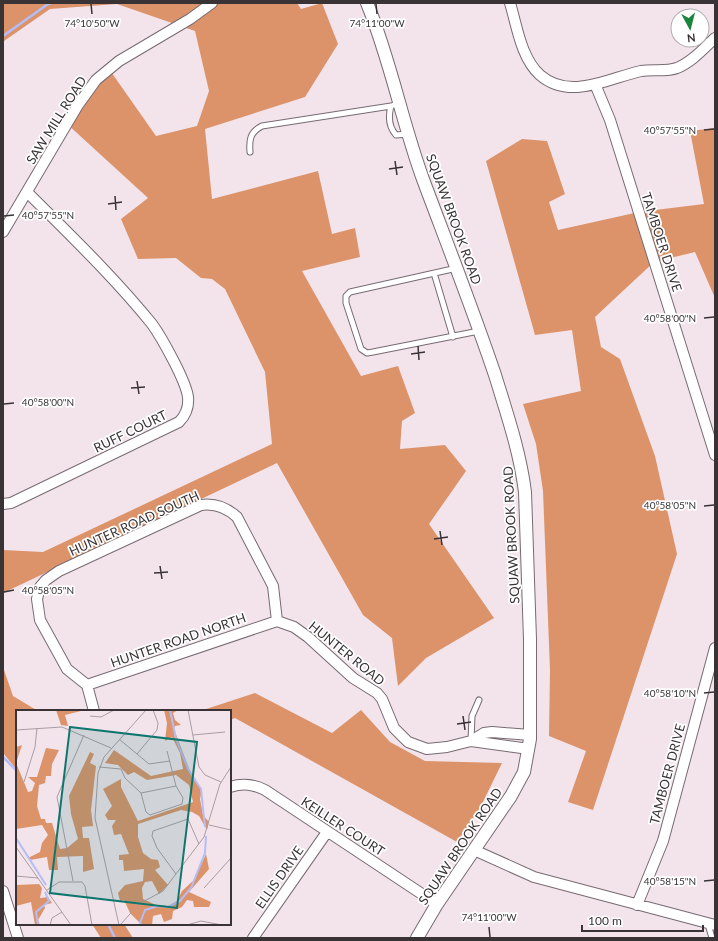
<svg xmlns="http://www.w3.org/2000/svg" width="718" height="941" font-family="Lato,sans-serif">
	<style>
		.forest { fill: #dc936a }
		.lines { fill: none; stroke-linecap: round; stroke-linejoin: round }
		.stream { stroke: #b5bdf9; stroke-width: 2.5 }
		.service-casing { stroke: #776b72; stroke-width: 7 }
		.minor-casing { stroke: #776b72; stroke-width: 12 }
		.tertiary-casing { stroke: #776b72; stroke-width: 14 }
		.service { stroke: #fff; stroke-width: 5 }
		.minor { stroke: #fff; stroke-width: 10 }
		.tertiary { stroke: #fff; stroke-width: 12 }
		.ticks { fill: none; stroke: #393336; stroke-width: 1.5 }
		.labels { text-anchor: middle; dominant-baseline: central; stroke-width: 3.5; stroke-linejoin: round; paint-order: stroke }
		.street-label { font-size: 13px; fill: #393336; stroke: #fff }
		.inset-river { fill: none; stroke: #b5bdf9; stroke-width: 2 }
		.inset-road { fill: none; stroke: #a99da3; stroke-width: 1 }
		.view { fill: #0f766e; fill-opacity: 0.15; stroke: #0f766e; stroke-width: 2 }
		.inset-edge { fill: none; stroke: #393336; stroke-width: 2 }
		.ticks-label { font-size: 10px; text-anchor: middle; fill: #393336; stroke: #fff; stroke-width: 3.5; stroke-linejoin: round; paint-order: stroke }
	</style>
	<rect width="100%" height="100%" fill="#f3e4ec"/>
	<path class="forest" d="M3 3H297L301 9 322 3 338 44 305 97 205 129 212 199 318 171 332 234 355 228 360 257 302 271 361 376 398 366 415 413 402 421 400 449 445 445 466 471 429 524 494 618 426 658 398 686 392 638 363 615 277 463 3 593V550L43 552 272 444 265 372 225 289 212 279 201 278 176 258 138 259 121 219 148 198 66 123 109 69 156 136 197 126 209 91 195 31 117 4 50 9 4 41 3 45Z
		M715 128V298L695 252 654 262 595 317 601 347 620 359 655 456 677 554 593 810 568 802 586 751 549 736 550 670 543 491 536 444 523 404 581 391 572 330 535 335 486 161 522 139 547 141 565 194 549 202 558 230 639 212 704 204 690 131Z
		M3 667 13 696 38 711H17V770L3 753Z
		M255 693 332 733 361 710 390 742 425 761 502 763 480 808 457 842 235 718 230 720V711H200Z
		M92 924H124L133 938H101Z"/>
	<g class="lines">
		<path class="stream" d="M3 36 48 4 51 3
			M3 757 17 771
			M108 924 115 938"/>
		<defs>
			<path id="service" d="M394 105 391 106C388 117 389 127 396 135L408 134
				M250 152C249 140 250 132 262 126L391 106
				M457 268 350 292 346 296V303L361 349 367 353 373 352 479 331
				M434 273 453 337
				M471 741 472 716 479 700
				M708 924 712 938"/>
			<path id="minor" d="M510 3C517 26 521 58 540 75 570 101 609 78 641 71 653 69 666 72 677 68 692 62 704 48 715 38
				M595 84 610 120 715 455
				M3 232 78 105 96 80 119 61 190 19 212 3
				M3 504 11 503 179 422C186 415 189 407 188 397 186 381 162 338 152 324 114 277 70 235 27 192
				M277 621 294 627 308 637 353 678 377 693 382 699 394 728 408 742 427 749 447 747 471 741 484 733 492 732 530 735
				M87 685 277 621
				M94 711 87 685 67 669 40 620 37 599 40 587 46 580 59 571 201 505C215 503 226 507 237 517L273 586 277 621
				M471 741 529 749
				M230 787C243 783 253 784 265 790L437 904
				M474 850 534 877 715 925
				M3 891 18 938
				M637 905 663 841 715 648
				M253 938 327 832"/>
			<path id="tertiary" d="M367 3C391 61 402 123 424 182 448 246 473 310 495 375 507 414 520 452 525 492L530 639V739L524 772 511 796 437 904 417 938"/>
		</defs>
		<use href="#service" class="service-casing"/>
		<use href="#minor" class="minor-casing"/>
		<use href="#tertiary" class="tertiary-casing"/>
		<use href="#service" class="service"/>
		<use href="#minor" class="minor"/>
		<use href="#tertiary" class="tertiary"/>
	</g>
	<path class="ticks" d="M91 4 92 14M376 4 377 14M704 130 714 129M395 161 397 175M389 169 403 167M115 196 116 210M108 204 122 202M4 216 14 215M704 318 714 317M418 346 419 360M411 354 425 352M137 381 139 394M131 388 145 387M4 404 14 403M704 506 714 505M440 531 442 545M434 539 448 537M160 566 162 579M154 573 168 572M4 592 14 590M704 693 714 692M463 716 465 730M457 724 471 722M704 881 714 880M489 927 490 937"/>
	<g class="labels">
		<g class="street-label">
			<text transform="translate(56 120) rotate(-58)">SAW MILL ROAD</text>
			<text transform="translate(454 219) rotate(70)">SQUAW BROOK ROAD</text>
			<text transform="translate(662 242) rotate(72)">TAMBOER DRIVE</text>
			<text transform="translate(130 431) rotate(-26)">RUFF COURT</text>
			<text transform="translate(134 523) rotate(-24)">HUNTER ROAD SOUTH</text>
			<text transform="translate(511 535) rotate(-93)">SQUAW BROOK ROAD</text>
			<text transform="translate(178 640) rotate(-19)">HUNTER ROAD NORTH</text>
			<text transform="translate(347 653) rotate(39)">HUNTER ROAD</text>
			<text transform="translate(667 774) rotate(-75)">TAMBOER DRIVE</text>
			<text transform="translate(343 826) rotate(33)">KEILLER COURT</text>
			<text transform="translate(460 846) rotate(-56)">SQUAW BROOK ROAD</text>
			<text transform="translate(279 877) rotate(-55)">ELLIS DRIVE</text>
		</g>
	</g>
	<g transform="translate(16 710)">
		<rect width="215" height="215" fill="#f3e4ec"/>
		<path d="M40 0H69L49 5 52 16 45 15ZM148 0H162L157 3 159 10 165 15 159 16 158 19 174 61 186 81 184 89 187 105 193 112 191 120 183 106 176 102 165 100 122 114V127L127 143 135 149 142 150 144 157 139 160 152 175 143 184 136 171 129 172 126 178 127 189 140 195 152 196 161 191 166 181 178 170 190 144 193 159 173 182 195 192 193 197H178L177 191 171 190 166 197 157 201 156 209 148 212 145 204 137 206 136 215H126L114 203 108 190 104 191 102 183 109 175 127 171 128 159 108 161 107 150H103V145L113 144 105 124 98 125 96 116 100 110H92L89 105 96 96 87 79 105 69V77L122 111 177 92 173 75 160 65 131 70 118 62 112 65 102 55 89 53 98 40 135 66 167 59 164 43 156 27 149 31 151 13ZM6 35 0 53 12 82 16 81 19 73 12 67H21L30 38 43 40 36 54 35 66H30L29 73 23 75 21 96 25 109H29L30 113H36L44 139 51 138 62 129 55 104 53 86 74 42 78 44 74 53 80 56 75 100 77 116 66 117 67 128H73L78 159 67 162V146L41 147 42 160H33L31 147 14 150 12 148 24 142 26 133 32 125 26 115 0 119V37ZM23 174 26 178 24 188 32 187 36 193 28 195 29 198 22 210 24 215H19L15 192 0 196V175Z" fill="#dc936a"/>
		<path class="inset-river" d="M154 0 160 29 172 59 185 79 189 117M0 128 30 175M22 215 20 202 33 191 29 182M126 215 124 213 129 200 142 196 152 197 164 191 175 178 189 143 190 126"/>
		<path class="inset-road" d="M172 0 183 57 189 65 205 72M74 6 85 7 98 0M0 20 46 17 95 38M177 25 209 22M103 29 133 54 154 51M121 44 141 20 142 13 137 0M83 57 105 59 109 68 125 83M8 72 19 37 21 18M125 83 130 102 134 105 166 94 167 88 160 76 151 41M125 83 160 76M193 115 215 120M0 137 55 215M160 164 141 138 136 126 137 121 172 109 183 134M0 166 22 168M57 171 41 87 68 25M188 178 215 148M31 180 43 172H66L69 176 76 215M34 215 36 208 46 202M103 215 79 108 82 63 88 47 130 0M104 215 123 194 147 181 188 127 204 74 215 57M171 215 185 211 206 215"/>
		<path class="view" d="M54 17 181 32 161 198 34 183Z"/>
		<rect width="215" height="215" class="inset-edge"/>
	</g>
	<g class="ticks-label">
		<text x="92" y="27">74°10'50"W</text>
		<text x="377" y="27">74°11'00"W</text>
		<text x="670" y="134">40°57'55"N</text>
		<text x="48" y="219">40°57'55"N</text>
		<text x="670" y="322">40°58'00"N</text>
		<text x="48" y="406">40°58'00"N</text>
		<text x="670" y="509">40°58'05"N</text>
		<text x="48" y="594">40°58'05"N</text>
		<text x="670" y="697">40°58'10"N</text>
		<text x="670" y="885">40°58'15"N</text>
		<text x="489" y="921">74°11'00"W</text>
	</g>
	<rect width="718" height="941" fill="none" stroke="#393336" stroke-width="8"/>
	<g transform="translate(690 28) rotate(173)"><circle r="19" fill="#ffffff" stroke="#b0adaf"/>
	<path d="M0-3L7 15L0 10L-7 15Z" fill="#1a863d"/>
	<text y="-6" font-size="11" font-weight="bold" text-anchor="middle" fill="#393336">N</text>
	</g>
	<path d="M582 925v6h121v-6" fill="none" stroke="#393336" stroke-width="2"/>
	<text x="588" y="925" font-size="12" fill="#393336" stroke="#ffffff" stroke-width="3" paint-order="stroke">100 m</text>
</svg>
